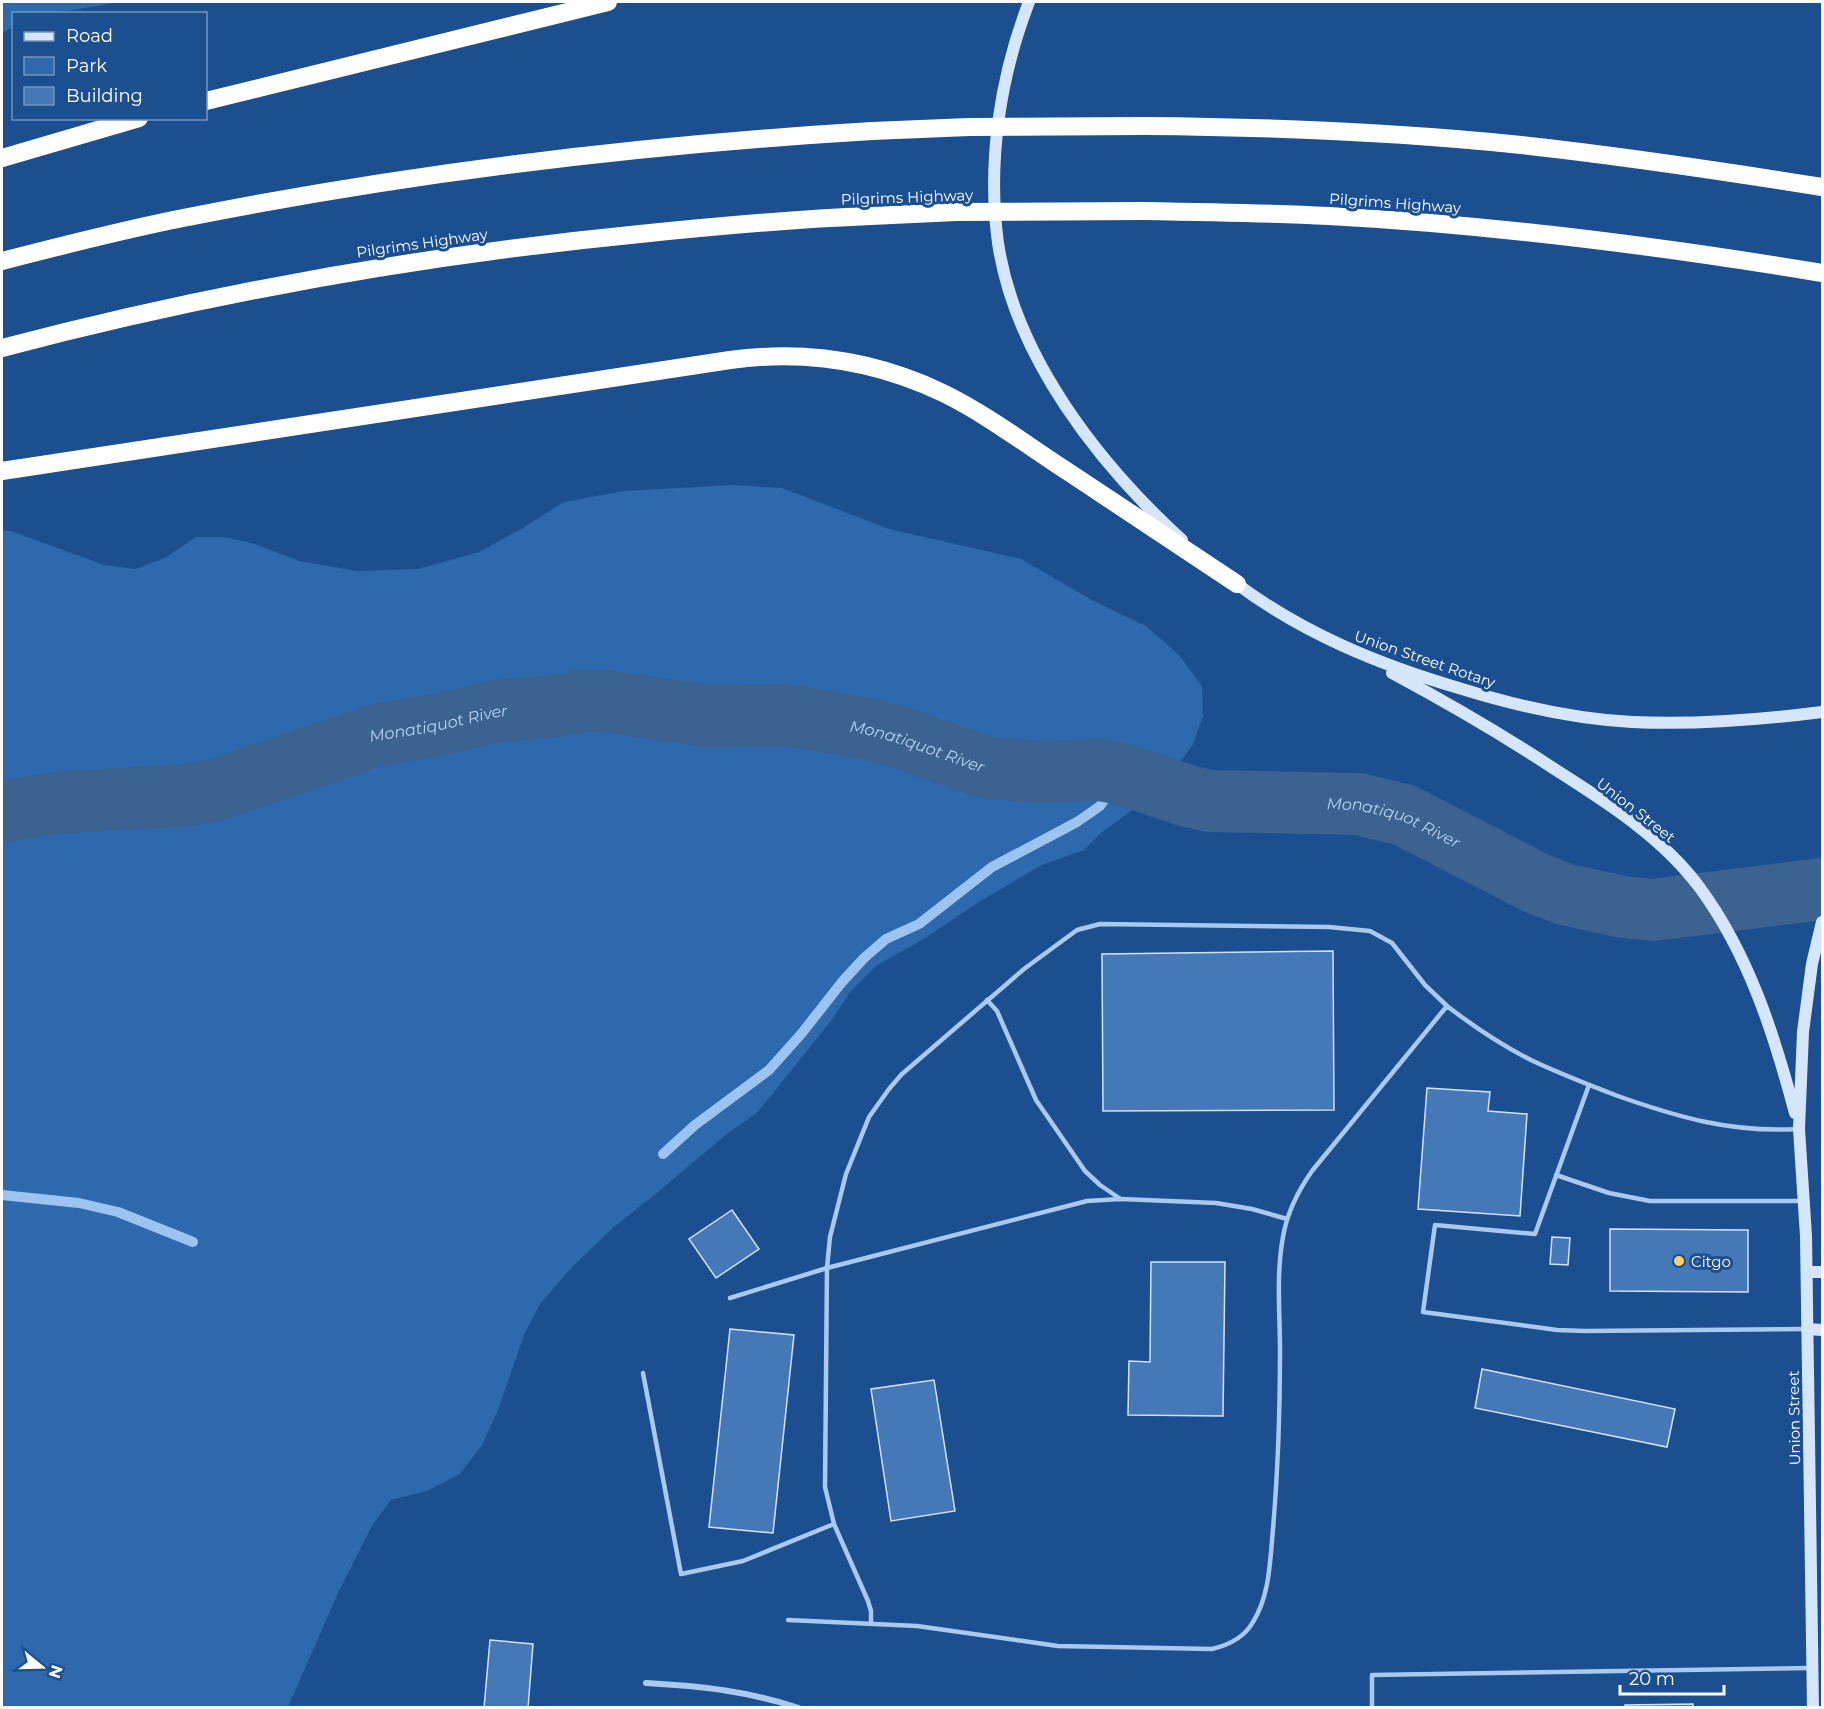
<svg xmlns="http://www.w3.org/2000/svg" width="1824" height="1709" font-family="Montserrat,sans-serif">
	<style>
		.green { fill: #2e69ad }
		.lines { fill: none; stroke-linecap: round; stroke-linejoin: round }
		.stream { stroke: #9cc4f0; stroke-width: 10 }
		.river { stroke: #3c6290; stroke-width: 62 }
		.building { fill: #4478b7; stroke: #cfe3fa; stroke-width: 1.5 }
		.lane { stroke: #a9c9ee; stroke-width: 4.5 }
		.street { stroke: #a9c9ee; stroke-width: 6 }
		.secondary { stroke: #d6e6fa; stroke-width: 12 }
		.highway { stroke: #fff; stroke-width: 18 }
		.highway-bridge { stroke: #fff; stroke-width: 18 }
		.poi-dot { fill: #ffd166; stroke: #1b4f8f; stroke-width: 2 }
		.labels { text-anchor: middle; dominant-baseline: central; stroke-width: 6; stroke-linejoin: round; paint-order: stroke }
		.street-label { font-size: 15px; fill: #fff; stroke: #1b4f8f }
		.poi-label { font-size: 15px; fill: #fff; stroke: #1b4f8f; text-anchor: start }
		.water-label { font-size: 16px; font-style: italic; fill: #b5d3f5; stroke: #1b4f8f }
	</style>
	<rect width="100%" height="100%" fill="#1b4f8f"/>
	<path class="green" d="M2 2H120L55 13 14 14 13 27 2 33Z
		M733 485 782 488 889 529 1021 559 1092 600 1146 626 1179 655 1202 686 1203 716 1193 744 1169 778 1138 806 1102 832 1084 850 1042 865 974 905 927 937 876 966 850 992 831 1021 757 1113 728 1133 658 1192 614 1227 573 1266 540 1304 524 1335 498 1410 482 1445 460 1474 427 1491 391 1500 373 1524 338 1593 288 1707H2V530L11 531 104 565 135 569 165 558 196 537H224L252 543 299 561 357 571 418 569 479 552 521 529 564 502 624 491Z"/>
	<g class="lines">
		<path class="stream" d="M663 1154 695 1125 769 1070 802 1033 842 982 864 958 886 939 919 924 992 867 1077 822 1100 806 1122 774
			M2 1195 79 1203 118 1212 193 1242"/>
		<path class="river" id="s1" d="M2 812 54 803 187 795 215 790 248 779 376 735 437 725 497 711 558 706 583 701H604L708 716 775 715 800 717 869 729 901 738 986 768 1043 772 1100 770 1122 774 1188 796 1210 801 1358 804 1404 815 1536 883 1564 894 1623 907 1653 910 1822 889"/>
	</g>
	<path class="building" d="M1333 951 1334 1110 1103 1111 1102 954Z
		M1427 1088 1490 1092 1488 1111 1527 1114 1520 1216 1418 1209Z
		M732 1210 759 1249 716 1278 689 1239Z
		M1610 1229 1748 1230V1292L1610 1291Z
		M1552 1237 1570 1238 1568 1265 1550 1264Z
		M1151 1262H1225L1223 1416 1128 1415 1129 1361 1150 1362Z
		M730 1329 794 1335 773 1533 709 1527Z
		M1482 1369 1675 1409 1667 1447 1475 1408Z
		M934 1380 955 1511 891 1521 871 1389Z
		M490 1640 533 1644 528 1708H484Z
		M1693 1704V1708H1625V1705Z"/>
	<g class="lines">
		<path class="lane" d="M987 1000 997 1011 1036 1100 1085 1171 1100 1185 1119 1198
			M1589 1085 1535 1234 1435 1225 1423 1312 1557 1330 1585 1331 1805 1329
			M1556 1175 1609 1193 1650 1201H1801
			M730 1298 827 1268 1087 1201 1121 1199 1216 1203 1252 1209 1287 1219
			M643 1373 681 1574 743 1561 834 1524
			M788 1620 917 1626 1058 1646 1212 1649C1229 1645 1244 1638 1253 1622 1270 1595 1270 1560 1273 1529 1278 1470 1280 1411 1280 1351 1280 1314 1276 1274 1283 1237 1287 1212 1298 1191 1312 1171L1447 1006C1473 1026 1501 1045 1531 1060 1558 1073 1587 1084 1615 1095 1677 1117 1731 1133 1798 1129
			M871 1622V1611L868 1601 834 1524 825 1487 827 1268 830 1237 846 1174 869 1117 889 1089 902 1074 1024 969 1077 930 1100 924 1329 927 1370 931 1392 943 1425 985 1447 1006
			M1372 1708V1675L1812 1668"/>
		<path class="street" d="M646 1683C701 1686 747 1691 799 1708"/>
		<path class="secondary" d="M1029 2C1000 77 987 162 998 243 1015 357 1099 464 1182 540
			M1233 581C1301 633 1380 665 1462 689 1517 706 1574 719 1632 722 1695 725 1759 720 1822 712
			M1392 673C1448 703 1503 735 1556 770 1608 803 1663 838 1700 888 1749 955 1774 1034 1795 1113
			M1807 1272H1822
			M1808 1329 1822 1330
			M1813 1708 1806 1236 1799 1129 1803 1032 1812 964 1822 922"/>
		<path class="highway" d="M206 101 608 2
			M1144 126C1270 127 1396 132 1521 145 1622 156 1722 171 1822 187
			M2 158 139 118
			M1142 211C1205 212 1267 213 1329 216 1495 225 1659 246 1822 273
			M2 261C60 246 119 231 178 219 407 173 639 145 872 131
			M2 348C211 293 425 255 640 234 717 226 794 219 871 216
			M2 471 730 360C803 350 876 361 943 393 988 415 1028 446 1070 473 1125 510 1181 547 1237 584"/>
		<path class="highway-bridge" d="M872 131 969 127 1144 126
			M871 216 956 212 1142 211"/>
	</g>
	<circle class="poi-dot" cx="1679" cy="1261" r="6"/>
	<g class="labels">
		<g class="street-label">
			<text transform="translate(907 197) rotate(-2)">Pilgrims Highway</text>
			<text transform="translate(1395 203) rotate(4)">Pilgrims Highway</text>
			<text transform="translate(422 243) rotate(-8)">Pilgrims Highway</text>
			<text transform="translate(1425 659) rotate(19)">Union Street Rotary</text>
			<text transform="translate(1636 810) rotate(38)">Union Street</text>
			<text transform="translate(1794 1418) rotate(-91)">Union Street</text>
		</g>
		<g class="poi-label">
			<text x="1691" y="1261">Citgo</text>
		</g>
		<g class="water-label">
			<text stroke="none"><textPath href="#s1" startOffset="448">Monatiquot River</textPath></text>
			<text stroke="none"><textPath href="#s1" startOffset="934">Monatiquot River</textPath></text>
			<text stroke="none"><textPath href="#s1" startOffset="1422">Monatiquot River</textPath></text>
		</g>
	</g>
	<rect width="1824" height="1709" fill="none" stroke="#ffffff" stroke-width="6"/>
	<rect x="12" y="12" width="195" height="108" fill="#1b4f8f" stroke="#7695bc" stroke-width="1.5"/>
	<rect x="24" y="32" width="30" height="9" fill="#d6e6fa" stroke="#7695bc" stroke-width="1.5"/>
	<text x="66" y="42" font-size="18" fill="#ffffff">Road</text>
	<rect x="24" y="57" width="30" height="18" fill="#2e69ad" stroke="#7695bc" stroke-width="1.5"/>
	<text x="66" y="72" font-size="18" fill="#ffffff">Park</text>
	<rect x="24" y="87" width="30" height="18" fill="#4478b7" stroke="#7695bc" stroke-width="1.5"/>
	<text x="66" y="102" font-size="18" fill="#ffffff">Building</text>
	<g transform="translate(42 1667) rotate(109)" stroke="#1b4f8f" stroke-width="4.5" paint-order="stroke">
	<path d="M0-4.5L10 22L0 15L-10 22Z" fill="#ffffff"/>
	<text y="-9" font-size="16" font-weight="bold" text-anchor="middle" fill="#ffffff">N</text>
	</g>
	<path d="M1620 1685v9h104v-9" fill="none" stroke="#ffffff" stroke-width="3"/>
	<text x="1629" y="1685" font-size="18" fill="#ffffff" stroke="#1b4f8f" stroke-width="4.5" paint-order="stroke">20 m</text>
</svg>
